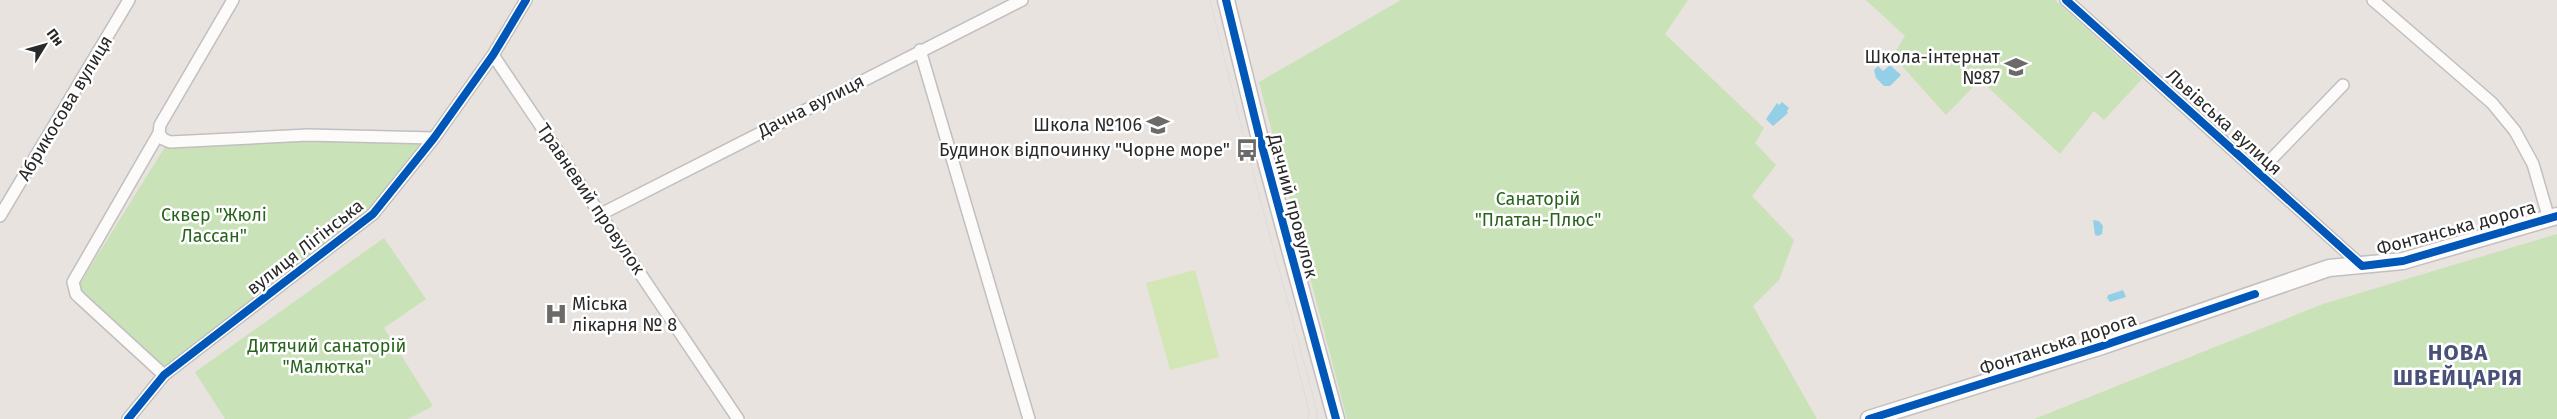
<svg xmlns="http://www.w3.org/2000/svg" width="2557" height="419" font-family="'Fira Sans',sans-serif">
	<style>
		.green { fill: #c9e2b7 }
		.pitch { fill: #d3e6b5 }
		.water { fill: #93d0e8 }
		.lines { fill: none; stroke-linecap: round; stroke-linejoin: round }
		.minor-casing { stroke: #c1bfc0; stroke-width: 14 }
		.secondary-casing { stroke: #c1bfc0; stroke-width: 19 }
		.minor { stroke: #fcfbfa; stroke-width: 11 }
		.secondary { stroke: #fcfbfa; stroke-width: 16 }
		.tram { stroke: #dddcde; stroke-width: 1 }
		.cycleway-casing { stroke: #fff; stroke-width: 11 }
		.cycleway { stroke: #0057b8; stroke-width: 8 }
		.labels { text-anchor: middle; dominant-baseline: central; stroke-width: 5; stroke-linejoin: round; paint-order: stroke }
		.poi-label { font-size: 18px; fill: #292929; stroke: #fff; text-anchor: end }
		.street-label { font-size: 18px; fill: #292929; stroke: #fff }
		.park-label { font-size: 18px; fill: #28641b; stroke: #fff }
		.district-label { font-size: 22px; font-weight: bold; letter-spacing: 1px; fill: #4a5178; stroke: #fff }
	</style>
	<rect width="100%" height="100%" fill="#e8e3de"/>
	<path class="green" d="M1401 0H1688L1665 34 1764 128 1755 143 1776 165 1752 196 1794 240 1779 280 1753 306 1817 419H1347L1259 82Z
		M1866 0H2055L2142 79 2104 120 2094 111 2060 154 1980 80 1946 115 1893 56 1905 36Z
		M432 137 371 212 167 369 74 293 168 142Z
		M2557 234V419H2034L2323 304Z
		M384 238 426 299 384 328 433 406 408 419H225L195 372Z"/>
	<path class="pitch" d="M1195 270 1219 357 1170 370 1146 283Z"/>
	<path class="water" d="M1890 65 1901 75 1890 86H1884L1876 78 1874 70 1878 66 1883 71Z
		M1782 102 1789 108 1787 111 1788 113 1773 126 1766 119 1777 103 1779 105Z
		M2093 220 2099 221 2103 226 2102 234 2098 236 2095 235Z
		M2123 290 2126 297 2110 302 2107 298 2108 295Z"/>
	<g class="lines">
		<defs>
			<path id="minor" d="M2066 0 2362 266
				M2373 0 2492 103 2515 131 2533 164 2549 219
				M920 50 1029 419
				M493 55 738 419
				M159 133 163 139 170 142 308 135 434 138
				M2258 173 2343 85
				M601 214 1022 0
				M0 216 129 0
				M164 375 80 298 76 294 73 282 159 133 160 125 233 0
				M128 419 164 375 373 214 434 138 493 55 526 0"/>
			<path id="secondary" d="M1226 0 1259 135 1336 419
				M1869 419 2102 346 2329 268 2403 261 2557 216"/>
		</defs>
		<use href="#minor" class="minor-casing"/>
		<use href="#secondary" class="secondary-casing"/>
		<use href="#minor" class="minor"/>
		<use href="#secondary" class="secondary"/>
		<path class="tram" d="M1210 0 1247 150 1317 411V419
			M1292 344 1309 411 1308 419"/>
		<defs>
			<path id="cycleway" d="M1226 0 1259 135 1336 419
				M2066 0 2362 266 2403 261 2557 216
				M128 419 164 375 373 214 434 138 493 55 526 0
				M1869 419 2102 346 2255 294"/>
		</defs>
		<use href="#cycleway" class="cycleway-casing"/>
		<use href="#cycleway" class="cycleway"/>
	</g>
	<defs>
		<symbol id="school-bare" viewBox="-9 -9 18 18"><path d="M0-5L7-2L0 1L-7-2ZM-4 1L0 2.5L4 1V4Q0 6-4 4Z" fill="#6c6a68" stroke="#fff" stroke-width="2.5" paint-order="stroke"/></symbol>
		<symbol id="bus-bare" viewBox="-9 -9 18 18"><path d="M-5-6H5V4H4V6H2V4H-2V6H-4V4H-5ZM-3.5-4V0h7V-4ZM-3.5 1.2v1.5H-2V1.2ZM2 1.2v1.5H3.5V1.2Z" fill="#6c6a68" stroke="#fff" stroke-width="2.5" paint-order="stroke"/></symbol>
		<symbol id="hospital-bare" viewBox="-9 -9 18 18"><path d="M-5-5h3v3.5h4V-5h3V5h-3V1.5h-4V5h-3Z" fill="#6c6a68" stroke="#fff" stroke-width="2.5" paint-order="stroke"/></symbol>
	</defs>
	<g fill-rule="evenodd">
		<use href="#school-bare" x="2000" y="51" width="32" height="32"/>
		<use href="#school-bare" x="1142" y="109" width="32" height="32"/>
		<use href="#bus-bare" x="1231" y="134" width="32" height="32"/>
		<use href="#hospital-bare" x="540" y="298" width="32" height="32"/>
	</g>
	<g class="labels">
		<g class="poi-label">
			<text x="2000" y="57">Школа-інтернат<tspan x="2000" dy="21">№87</tspan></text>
			<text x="1142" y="125">Школа №106</text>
			<text x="1230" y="150">Будинок відпочинку "Чорне море"</text>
			<text x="572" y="304" text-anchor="start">Міська<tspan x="572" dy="21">лікарня № 8</tspan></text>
		</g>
		<g class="street-label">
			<text transform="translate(811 106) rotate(-27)">Дачна вулиця</text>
			<text transform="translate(65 108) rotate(-59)">Абрикосова вулиця</text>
			<text transform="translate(2224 122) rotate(42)">Львівська вулиця</text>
			<text transform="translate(591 199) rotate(56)">Травневий провулок</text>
			<text transform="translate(1293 206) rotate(75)">Дачний провулок</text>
			<text transform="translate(2456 228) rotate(-15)">Фонтанська дорога</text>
			<text transform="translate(305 247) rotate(-38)">вулиця Лігінська</text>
			<text transform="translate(2058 344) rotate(-18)">Фонтанська дорога</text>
		</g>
		<g class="park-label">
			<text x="1538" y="199">Санаторій<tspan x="1538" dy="21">"Платан-Плюс"</tspan></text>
			<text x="214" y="215">Сквер "Жюлі<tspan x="214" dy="21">Лассан"</tspan></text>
			<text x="327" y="346">Дитячий санаторій<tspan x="327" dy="21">"Малютка"</tspan></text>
		</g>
		<g class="district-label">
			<text x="2458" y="352">НОВА<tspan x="2458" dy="25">ШВЕЙЦАРІЯ</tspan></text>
		</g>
	</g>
	<g transform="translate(45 45) rotate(53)" stroke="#ffffff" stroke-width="4" paint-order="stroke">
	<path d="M0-4L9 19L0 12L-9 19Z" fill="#292929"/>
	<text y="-8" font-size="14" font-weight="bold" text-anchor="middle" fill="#292929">Пн</text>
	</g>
</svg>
